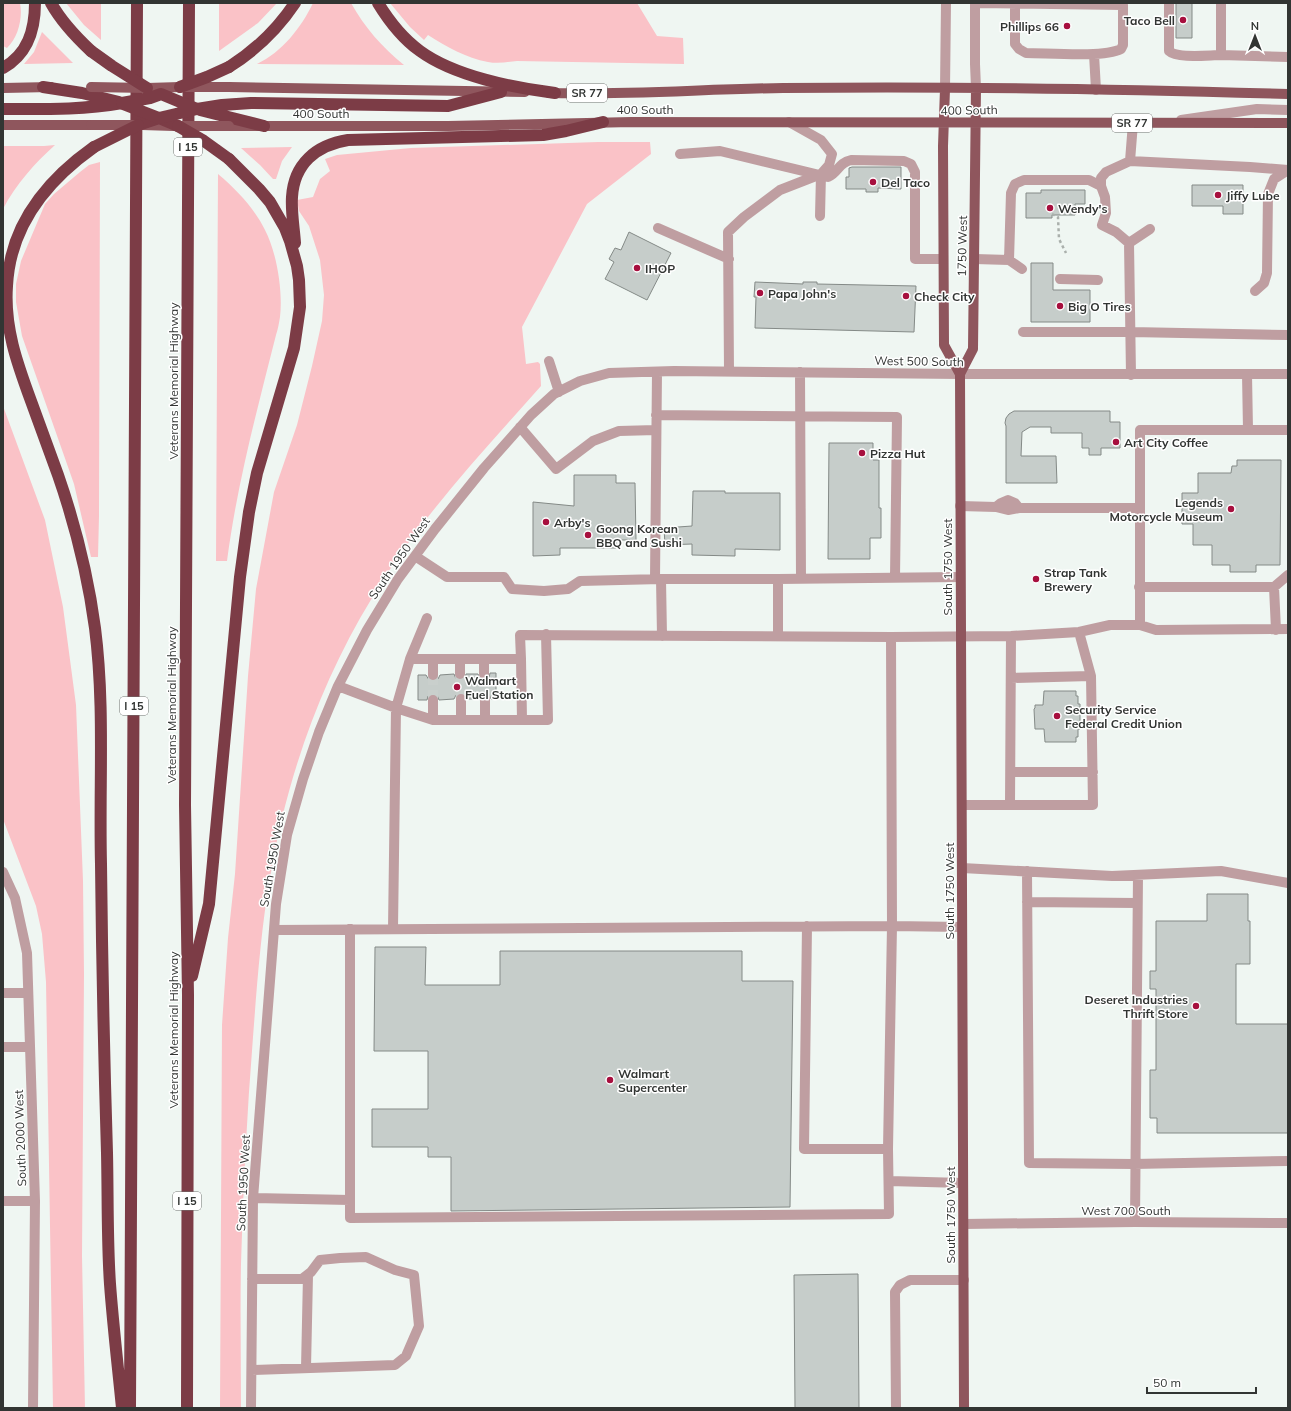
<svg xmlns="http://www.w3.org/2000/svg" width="1291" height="1411" font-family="Mulish,sans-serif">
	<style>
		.green { fill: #fac2c7 }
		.building { fill: #c6cdca; stroke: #848a87 }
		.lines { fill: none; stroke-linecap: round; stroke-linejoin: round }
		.minor-tunnel { stroke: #c9cfcc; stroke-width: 10; stroke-dasharray: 10 5; stroke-linecap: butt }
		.path { stroke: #aab0ac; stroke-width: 2.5; stroke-dasharray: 3 3; stroke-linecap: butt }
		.minor { stroke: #bf9ea1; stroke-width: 10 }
		.major { stroke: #8f565d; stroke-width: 10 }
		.highway { stroke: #7c3c46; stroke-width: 12 }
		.major-bridge { stroke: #8f565d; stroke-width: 10 }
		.highway-bridge { stroke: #7c3c46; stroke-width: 12 }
		.poi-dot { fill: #a70f3e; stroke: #fff; stroke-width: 1.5 }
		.labels { text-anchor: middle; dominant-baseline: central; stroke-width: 3; stroke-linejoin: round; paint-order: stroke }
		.shield { fill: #fff; stroke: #707270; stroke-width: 1 }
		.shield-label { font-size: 11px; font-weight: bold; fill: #323533 }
		.poi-label { font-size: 12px; font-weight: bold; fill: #323533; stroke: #fff; text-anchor: start }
		.street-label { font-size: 12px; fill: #323533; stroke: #fff }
	</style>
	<rect width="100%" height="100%" fill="#eff6f2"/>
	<path class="green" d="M3 3H20C23 18 18 38 7 48L3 46Z
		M66 3H101V40L84 25Z
		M219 3H277L258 23 219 51Z
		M313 3H351C365 28 382 47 404 65L257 64C282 52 301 28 313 3Z
		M390 3H637L657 36 683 38 684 64 517 61C507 62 498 64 488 62 466 58 447 47 428 35L424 40 410 27Z
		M42 32 73 63 24 64 34 52Z
		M598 142H650L651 154 587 204 522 327 526 364 538 362 540 364 541 386C481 454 418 520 372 598 320 683 286 780 270 878 261 929 257 985 253 1037 247 1113 243 1188 241 1264 240 1312 241 1360 241 1408H220L222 1025 228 938 235 874 248 676 256 589 274 492 297 425 312 366 322 321 324 295 320 260 309 226 299 211 297 200 313 197 320 179 330 171 325 159 337 155 411 148Z
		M55 145C35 163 16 184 3 209V146H44Z
		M292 147 282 161 276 179H273L260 165 241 148Z
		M100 162 99 516 98 557H91L74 484 22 336 16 302V284L21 261 45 204 54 194 80 172 89 165Z
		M218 174C237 190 254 208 265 230 277 253 283 292 280 317 279 323 278 329 276 335 257 410 237 484 227 561H216Z
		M3 406 45 520 63 607 76 705 83 881 84 974 82 1256 85 1408H53L46 982 42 934 36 906 3 819Z"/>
	<path class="building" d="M1176 3H1192V38H1176Z
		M852 167H901V189L878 188V192H866V189H846V177H849V168Z
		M1192 185H1243V214H1223V206H1192Z
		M1041 190H1085V204H1075V215H1052V218H1026V193H1041Z
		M629 232 671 253 647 300 605 279 614 262 609 259 615 248 621 250Z
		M1031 263H1053V290H1090V322H1031Z
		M755 282 803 284V282H817V284L916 286 914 332 755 328 756 297H754Z
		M1014 411H1110V422H1120V448H1101V455H1089V448H1082V433H1051V427H1030L1022 432 1021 456H1056L1057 483H1006V426L1005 423 1006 418 1009 414Z
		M829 443H873V460H879V508H881V538H870V559H828Z
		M1237 460H1281L1280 565H1256V572H1230V565H1212V545H1193V524H1182V493H1198V473H1231L1232 466H1237Z
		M574 475H616V483H635L636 540H616V548H560V555L533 556V502L574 506Z
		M693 491H725V493H780V550L735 549V556L692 555V544L665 545 664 528 692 526Z
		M490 673H496V699H491L489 694 485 693 480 695 478 699H468L465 694 461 693 456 695 454 699 439 700 437 695 433 694 428 696 427 700H418V675H426L429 680 433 681 438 679 440 675 454 674 456 679 460 680 465 678 466 674H478L480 679 484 680 489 678Z
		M1044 691H1076V696H1078V704H1080V729H1078V737H1076V742H1045L1044 729H1035L1034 709 1035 708V705H1043Z
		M1207 894H1248V921H1250V964H1236V1024H1288V1133H1157V1118H1150V1070H1156V989H1150V971H1156V921H1207Z
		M375 947H426L425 985H500V951H742V981H793L790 1207 451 1211V1157H428V1147H372V1109H428V1051H374Z
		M858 1274 859 1408H795L794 1275Z"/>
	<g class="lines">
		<path class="minor-tunnel" d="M460 674 461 699
			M484 674 485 699
			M433 675V700"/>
		<path class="path" d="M1052 214 1058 217 1059 239 1066 253"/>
		<path class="minor" d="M975 3 1123 5V45L1121 49C1103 58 1048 53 1026 53L1019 49 1015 44V3
			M975 3V64L976 88
			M1169 3V51C1177 59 1209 55 1221 55
			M1221 3V55L1288 57
			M1094 54 1096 90
			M945 89 946 3
			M1181 120 1257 109 1288 110
			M680 154 720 151 828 177C839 172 838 163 851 160L904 161 911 164 915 172V259H943
			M1130 161 1133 123
			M820 216 821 174
			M658 228 729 259
			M1129 243 1150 229
			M975 259 1009 260 1022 269
			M1009 260 1011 193 1015 184 1024 180H1089L1101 186
			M1060 279 1098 280
			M1255 291 1264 283 1267 273 1268 194 1274 179 1288 170
			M1023 332H1131L1288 335
			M549 361 559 392
			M729 371 728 232 744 217 780 190 821 174 829 165 832 154 821 140 789 122
			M800 372 801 579
			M1247 374 1248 430
			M1131 375 1129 243 1116 232 1102 225 1106 213 1105 197 1101 186V178L1106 172 1130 161 1250 167 1288 170
			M656 415 897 417 895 578
			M520 427 556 469 593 441 619 431 656 430
			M960 506 996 507 1008 510 1019 508H1140
			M996 507 1001 503 1008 500 1015 503 1019 508
			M415 556 447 577H504L512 589 544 591 568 589 580 581 661 579
			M655 579 657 372
			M778 579 960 577
			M1139 587H1274L1288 575
			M1274 587 1276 630
			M1140 625 1156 630 1288 629
			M662 636 661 579H778V636
			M891 637 1011 636 1079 632 1110 625H1140V430H1288
			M433 659V675
			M460 659V674
			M484 659V674
			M521 659 522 720
			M1011 678 1091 676
			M338 686 396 708 433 720H548L546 634
			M461 699V720
			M485 699V720
			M433 700V720
			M1011 772H1093
			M962 805H1010L1011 636
			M1010 805H1093L1091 676 1079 632
			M962 868 1112 876 1221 871 1288 883
			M1027 871 1029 1163 1134 1164 1288 1161
			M3 872 15 898 27 953 35 1201 33 1408
			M1027 902 1137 903
			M807 926 804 1149H888
			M350 929V1218L889 1214 888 1149 892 926 891 637 520 635 521 659H410
			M393 929 396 708 410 659 427 618
			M274 930 892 926 962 927
			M3 993H28
			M3 1047H29
			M889 1181 963 1183
			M253 1198 350 1200
			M3 1201H35
			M1135 1222 1138 875
			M964 1224 1135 1222 1288 1223
			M306 1368 308 1275
			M252 1370 395 1365 406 1356 419 1326 414 1275 395 1270 366 1257 340 1258 320 1260 311 1272 302 1279H252
			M251 1408 253 1198 276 904 287 835 303 779 319 732 338 686 367 630 398 579 435 529 484 468 531 415 554 394 580 381 609 373 674 371 960 374H1288
			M896 1408 895 1292 900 1285 910 1280H964"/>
		<path class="major" d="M229 87 525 92
			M3 88 51 87
			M147 88 180 87
			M945 89 943 146 944 345 960 374
			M549 93C627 95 705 89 783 88 951 86 1120 89 1288 94
			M3 125H91
			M142 125 174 126
			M229 126H448L632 122 1288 123
			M964 1408 960 374 973 349 976 88"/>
		<path class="highway" d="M51 3C61 21 76 37 91 51
			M378 3C389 21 402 38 420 51 454 76 514 88 555 93
			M229 67C256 50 277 30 295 3
			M3 68C28 54 35 30 35 3
			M43 87 82 93 119 102
			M3 109C43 109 82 110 122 103
			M197 109 222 105 251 103 448 106 501 92
			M200 110 264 126
			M138 125 159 118 178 126
			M94 147C46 181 10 225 7 286 4 327 17 363 31 401 40 425 49 450 58 475 75 524 88 576 95 628 105 706 99 785 101 864 102 960 104 1056 107 1153 108 1196 107 1240 110 1284 113 1325 118 1367 122 1408
			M295 243C294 228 291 212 292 197 294 164 316 145 348 140L543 135 566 131 603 122
			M192 976 209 904 240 577 249 512 257 473 294 348 300 307 299 280 297 266 290 241 285 228 270 202 259 189 229 159
			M130 1408 137 3
			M187 1408 188 995 185 805 189 3"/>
		<path class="major-bridge" d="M91 87 147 88
			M183 87H229
			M91 125H137
			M178 126H229"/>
		<path class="highway-bridge" d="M91 51 112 66 147 88
			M180 87 207 77 229 67
			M122 103 150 98 161 94 197 109
			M123 104 159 118 197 109
			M178 126 204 141 229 159
			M94 147 138 125"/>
	</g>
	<g class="poi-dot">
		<circle cx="1183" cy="20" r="4"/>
		<circle cx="1067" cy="26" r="4"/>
		<circle cx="873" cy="182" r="4"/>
		<circle cx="1218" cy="195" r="4"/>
		<circle cx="1050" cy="208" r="4"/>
		<circle cx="637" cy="268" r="4"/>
		<circle cx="760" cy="293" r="4"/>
		<circle cx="906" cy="296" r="4"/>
		<circle cx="1060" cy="306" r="4"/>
		<circle cx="1116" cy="442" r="4"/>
		<circle cx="862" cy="453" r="4"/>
		<circle cx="1231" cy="509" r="4"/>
		<circle cx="546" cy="522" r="4"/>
		<circle cx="588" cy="535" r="4"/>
		<circle cx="1036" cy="579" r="4"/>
		<circle cx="457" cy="687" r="4"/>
		<circle cx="1057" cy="716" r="4"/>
		<circle cx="1196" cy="1006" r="4"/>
		<circle cx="610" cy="1080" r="4"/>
	</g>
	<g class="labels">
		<g class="shield">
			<rect x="567" y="84" width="40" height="18" rx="3"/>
			<rect x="1112" y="114" width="40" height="18" rx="3"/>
			<rect x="174" y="138" width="28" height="18" rx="3"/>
			<rect x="120" y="697" width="28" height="18" rx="3"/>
			<rect x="173" y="1192" width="28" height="18" rx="3"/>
		</g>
		<g class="shield-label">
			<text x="587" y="93">SR 77</text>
			<text x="1132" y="123">SR 77</text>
			<text x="188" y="147">I 15</text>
			<text x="134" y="706">I 15</text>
			<text x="187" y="1201">I 15</text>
		</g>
		<g class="poi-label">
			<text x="1175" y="20" text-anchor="end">Taco Bell</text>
			<text x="1059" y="26" text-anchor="end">Phillips 66</text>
			<text x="881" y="182">Del Taco</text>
			<text x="1226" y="195">Jiffy Lube</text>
			<text x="1058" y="208">Wendy's</text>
			<text x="645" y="268">IHOP</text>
			<text x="768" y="293">Papa John's</text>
			<text x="914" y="296">Check City</text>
			<text x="1068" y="306">Big O Tires</text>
			<text x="1124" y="442">Art City Coffee</text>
			<text x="870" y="453">Pizza Hut</text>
			<text x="1223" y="502" text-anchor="end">Legends<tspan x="1223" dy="14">Motorcycle Museum</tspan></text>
			<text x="554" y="522">Arby's</text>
			<text x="596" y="528">Goong Korean<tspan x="596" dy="14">BBQ and Sushi</tspan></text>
			<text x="1044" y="572">Strap Tank<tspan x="1044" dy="14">Brewery</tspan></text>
			<text x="465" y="680">Walmart<tspan x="465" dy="14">Fuel Station</tspan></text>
			<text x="1065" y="709">Security Service<tspan x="1065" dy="14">Federal Credit Union</tspan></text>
			<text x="1188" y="999" text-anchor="end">Deseret Industries<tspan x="1188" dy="14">Thrift Store</tspan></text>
			<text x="618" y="1073">Walmart<tspan x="618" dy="14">Supercenter</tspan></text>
		</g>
		<g class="street-label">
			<text x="645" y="109">400 South</text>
			<text transform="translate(969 110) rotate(-1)">400 South</text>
			<text x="321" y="113">400 South</text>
			<text transform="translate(962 246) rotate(-89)">1750 West</text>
			<text transform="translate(919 361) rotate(1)">West 500 South</text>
			<text transform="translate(173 381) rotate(-90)">Veterans Memorial Highway</text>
			<text transform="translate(399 558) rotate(-55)">South 1950 West</text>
			<text transform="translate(947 567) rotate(-90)">South 1750 West</text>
			<text transform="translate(171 705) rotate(-90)">Veterans Memorial Highway</text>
			<text transform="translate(272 859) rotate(-80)">South 1950 West</text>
			<text transform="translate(949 891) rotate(-90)">South 1750 West</text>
			<text transform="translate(173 1030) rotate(-90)">Veterans Memorial Highway</text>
			<text transform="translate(20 1138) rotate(-92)">South 2000 West</text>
			<text transform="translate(243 1183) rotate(-87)">South 1950 West</text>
			<text x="1126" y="1210">West 700 South</text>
			<text transform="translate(950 1215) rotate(-90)">South 1750 West</text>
		</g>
	</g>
	<rect width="1291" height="1411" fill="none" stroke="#323533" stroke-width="8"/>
	<g transform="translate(1255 36)" stroke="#ffffff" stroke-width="3" paint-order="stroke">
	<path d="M0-3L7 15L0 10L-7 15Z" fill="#323533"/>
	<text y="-6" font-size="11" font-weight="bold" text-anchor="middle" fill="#323533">N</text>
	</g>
	<path d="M1147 1387v6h109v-6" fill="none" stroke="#323533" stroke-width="2"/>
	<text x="1153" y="1387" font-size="12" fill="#323533" stroke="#ffffff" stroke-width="3" paint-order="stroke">50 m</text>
</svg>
